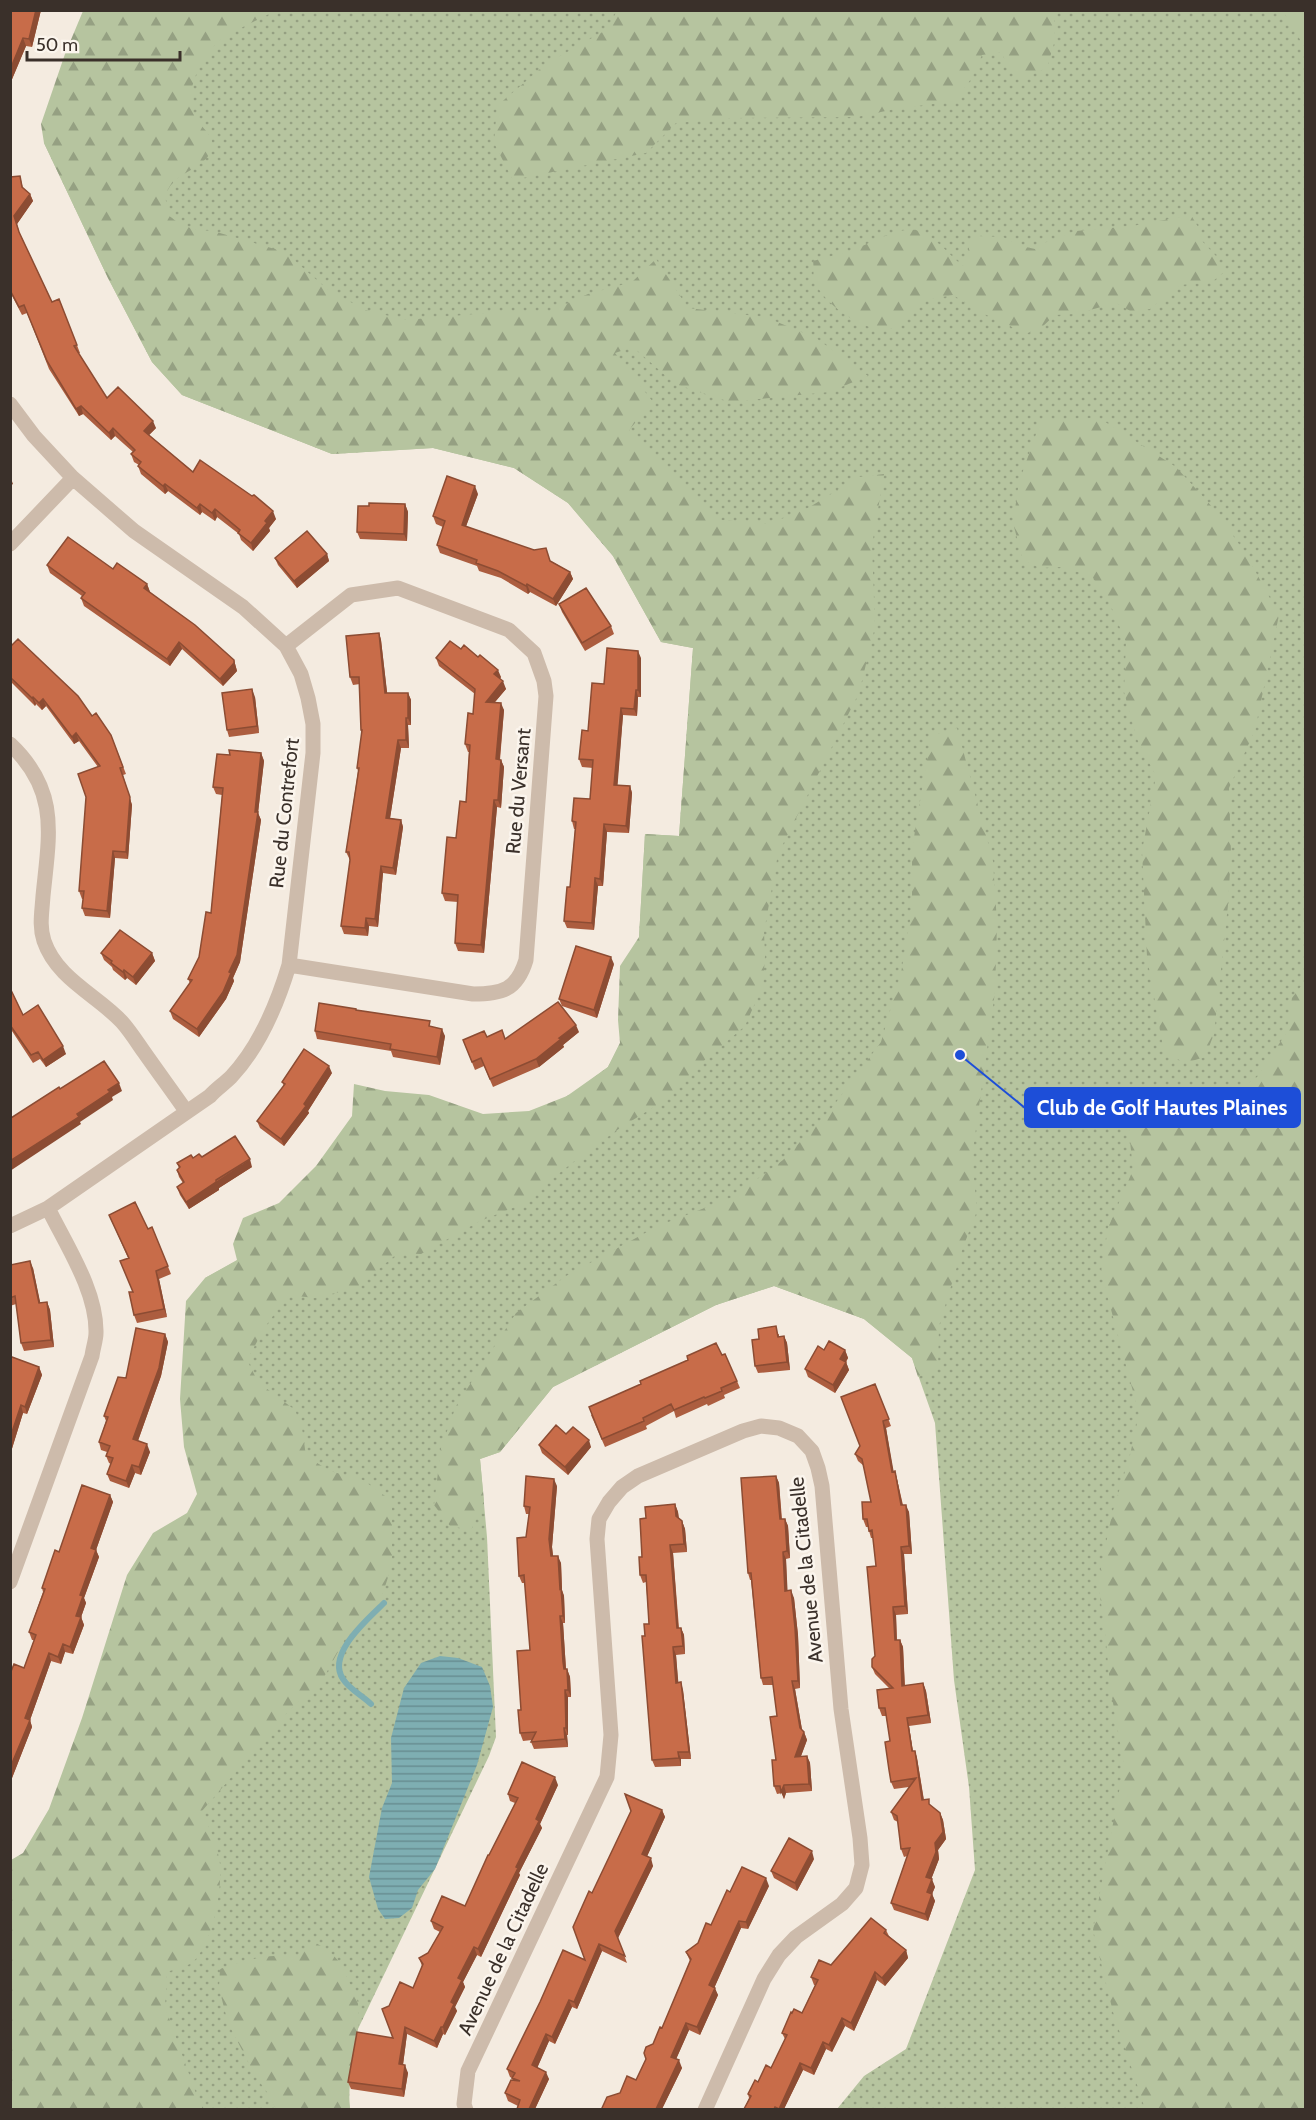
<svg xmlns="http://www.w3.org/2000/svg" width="1316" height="2120" font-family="Cabin,sans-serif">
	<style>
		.green { fill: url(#green-dots) }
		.forest { fill: url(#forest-firs) }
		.water { fill: url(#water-rules) }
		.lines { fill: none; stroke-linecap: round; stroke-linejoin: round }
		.stream { stroke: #7eaeb2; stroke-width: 6 }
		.minor { stroke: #cdbbab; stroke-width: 15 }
		.wall { fill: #ac5d3f }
		.shaded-wall { fill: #8c4c33 }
		.building { fill: #c86c49; stroke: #8c4c33; stroke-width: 1.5 }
		.labels { text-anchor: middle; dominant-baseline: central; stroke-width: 5; stroke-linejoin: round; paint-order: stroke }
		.street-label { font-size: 20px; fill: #3a302a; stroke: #fbf5ed }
		.leader { fill: none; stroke: #1d4ed8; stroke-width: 2 }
		.callout-dot { fill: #1d4ed8; stroke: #fbf5ed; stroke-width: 2 }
		.callout { fill: #1d4ed8; stroke: #1d4ed8; stroke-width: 2 }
		.callout-label { font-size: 21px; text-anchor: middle; font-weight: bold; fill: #fff }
	</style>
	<defs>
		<pattern id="green-dots" width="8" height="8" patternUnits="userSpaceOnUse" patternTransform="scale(1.5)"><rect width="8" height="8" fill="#b6c49f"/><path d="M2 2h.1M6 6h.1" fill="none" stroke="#95a082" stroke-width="1.8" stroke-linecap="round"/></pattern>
		<pattern id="forest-firs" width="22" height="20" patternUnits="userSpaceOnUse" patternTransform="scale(1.5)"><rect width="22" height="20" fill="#b6c49f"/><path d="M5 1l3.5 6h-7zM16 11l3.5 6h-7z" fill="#95a082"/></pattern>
		<pattern id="water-rules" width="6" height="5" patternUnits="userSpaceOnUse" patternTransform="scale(1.5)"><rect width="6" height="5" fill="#7eaeb2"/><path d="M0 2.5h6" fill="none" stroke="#688e91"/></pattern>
	</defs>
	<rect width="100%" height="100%" fill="#f4ebe0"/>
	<path class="green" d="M102 11H1305V2109H837L864 2076 906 2049 975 1870 969 1787 954 1680 935 1423 912 1358 864 1319 774 1286 716 1305 553 1387 500 1452 480 1459 487 1537 496 1737 489 1756 357 2031 348 2093 350 2109 11 2110 54 1817 208 1496 205 1278 491 1122 550 1108 608 1067 620 1043 639 937 645 834 679 836 693 648 661 642 613 556 568 503 514 468 433 448 332 454 182 395 152 362 108 278 44 143Z"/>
	<path class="forest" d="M83 11H275C262 18 228 33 218 42 200 60 183 92 195 117 200 127 215 135 212 148 206 171 169 172 166 197 165 202 168 210 168 215L181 225 198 230 213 231 285 252 327 289 365 310 406 320 498 312 550 311 588 294 632 282 656 259 688 308 765 317 816 338 868 376 829 392 730 402 675 384 633 347 615 353 653 402 629 430 721 520 769 524 808 508 859 477 884 474 872 545 875 627 859 693 778 854 764 932 765 956 763 985 745 1026 699 1065 665 1100 620 1128 572 1163 520 1205 480 1221 421 1254 398 1253 356 1288 315 1298 288 1295 265 1327 247 1360 258 1382 295 1410 302 1428 306 1456 330 1471 363 1480 392 1501V1565L381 1599 345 1639 323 1679 287 1713 202 1811C209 1828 218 1846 220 1864 222 1892 213 1942 193 1962 187 1967 174 1969 167 1972L165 2007 198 2099 204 2109H10L11 1860 23 1853 49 1809 82 1718 127 1575 153 1533 187 1513 197 1494 184 1447 180 1399 186 1301 205 1278 237 1260 233 1244 243 1218 279 1203 316 1166 352 1116 354 1084 385 1091 429 1095 483 1114 529 1111 572 1094 608 1067 620 1043 618 1020 620 966 639 937 645 834 679 836 693 648 661 642 613 556 568 503 514 468 433 448 332 454 182 395 152 362 108 278 44 143 41 124 65 54Z
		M617 11H1054L1055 40 1047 68 1024 78 1009 72 1002 52 982 55 971 79 955 101 895 109 857 117 732 118 676 123 646 153 513 180 494 143 497 106 546 64 606 30Z
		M1283 11H1305V48Z
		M1191 215 1201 232 1202 241 1216 256 1224 272 1212 282 1180 285 1150 309 1132 312 1116 303 1075 314 1055 315 1042 327 1023 335 1009 325 982 313 953 295C944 297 929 298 922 303 910 312 905 326 889 329 864 333 822 303 814 280 813 274 814 266 813 261 826 257 841 254 854 250 870 243 902 225 919 231 936 237 949 255 963 266L970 245 977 236 1003 237 1021 246 1035 249 1048 241 1076 231 1132 226Z
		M1099 418 1176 467 1215 510 1246 554 1279 615 1255 730 1229 788 1231 854 1228 905 1214 1034 1205 1057 1185 1063 1164 1052 1147 957 1142 851 1156 776 1137 739 1124 692 1126 642 1110 604 1092 576 1061 567 1040 568 1023 560 1013 523 1019 482 1041 420Z
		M957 728 993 861 997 923 995 992 972 1157 977 1211 962 1250 939 1326 938 1369 918 1377 912 1358 864 1319 774 1286 716 1305 553 1387 500 1452 480 1459 484 1501 471 1530 450 1526 434 1505 441 1448 456 1406 516 1313 566 1276 658 1226 733 1197 783 1160 831 1109 881 1042 901 973 912 909V849L931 736Z
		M1305 981V2109H1145L1113 2012 1093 1930 1124 1765 1110 1686 1105 1630 1098 1583 1112 1514 1130 1455 1139 1414 1101 1272 1108 1228 1133 1170 1129 1131 1148 1096 1173 1086 1203 1089 1224 1100 1257 1077 1287 1032 1292 998Z
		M314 1942C334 1953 341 1961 349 1982 352 1989 357 1997 358 2004 362 2039 346 2074 350 2109H276L269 2095 256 2077 228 2023 219 1988 220 1969C246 1959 270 1954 298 1956Z"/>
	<path class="water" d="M440 1656 458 1658 482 1667 490 1686 493 1707 477 1765 435 1869 418 1890 412 1908 399 1918 385 1919 378 1909 369 1877 382 1808 392 1783 391 1738 404 1688 421 1663Z"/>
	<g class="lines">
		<path class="stream" d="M371 1704C363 1696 349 1689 343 1679 326 1654 368 1619 384 1603"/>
		<path class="minor" d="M10 404 34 436 73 478 134 531 243 607 286 646 301 674 308 698 313 724V753L289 965C277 1005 260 1046 231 1077 224 1084 216 1089 210 1096L48 1208 10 1226
			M10 544 73 478
			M286 646 351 595 398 588 509 630 534 653 544 681 546 696 526 960C517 990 502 994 473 994L289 965
			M10 744C60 791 49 835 43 896 42 912 39 926 44 941 57 979 97 995 122 1022 130 1031 137 1042 144 1052 158 1072 172 1091 186 1111
			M10 1582 92 1356C93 1348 96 1340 96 1333 97 1291 66 1245 48 1208
			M466 2110 464 2104 468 2071 607 1777 611 1735 597 1539 599 1519 609 1502 622 1487 638 1476 743 1431 761 1426 779 1428 798 1436 812 1451 818 1468 822 1486 841 1709 860 1838 862 1865 856 1888 842 1904 796 1937 779 1955 764 1979 705 2110"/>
	</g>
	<path class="wall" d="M10 10H41L32 47 26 46 10 84Z
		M20 176 23 188 30 194 33 201 17 224 20 234 52 302 59 299 80 353H78L107 398 156 428 149 435 193 472 276 519 269 528 270 531 253 551 241 540 239 534 217 517 215 521 202 512 200 515 168 491 165 494 141 474 138 466 139 465 134 462 131 454 133 452 115 436 111 440 83 414 79 416 49 369 27 313 22 315 10 292V177Z
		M478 494 466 526 551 561 570 572 573 579 556 606 530 592 528 594 501 578 479 571 477 566 440 553 437 545 443 527 436 524 433 516Z
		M405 504 408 512 407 541 360 539 357 532 369 506Z
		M327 554 329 561 297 588 278 565 275 558Z
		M47 565 113 569 147 584 150 592 234 660 237 671 223 686 182 649 170 666 84 606 81 598 82 596 50 573Z
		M559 604 611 626 614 634 585 651 562 612Z
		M379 633 381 640 387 693H408L411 700V725H408L409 748H401L390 818 401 820 403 827 396 875 383 873 378 927 369 926 368 936 344 934 341 926 350 860 346 852 358 771 357 768 362 733 361 730 360 684 353 685 350 677Z
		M10 647 92 716 111 735 126 774 123 775 132 805 128 859 115 858 110 918 85 916 82 908 83 899H82L79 891 98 767 79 741 74 744 46 706 42 710 36 704 35 706 10 681Z
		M461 649 501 677 500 679 506 689 495 702 504 710 500 760H501L504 767 501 808 497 807 484 953 458 951 455 943 458 902 445 901 442 893 466 802 469 752H468L465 744 473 714 475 694 439 666 436 658Z
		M641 658V697H638L637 716 623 715 617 785 630 786 632 793 629 833 607 832 603 886H598L594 930 567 928 564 921 570 887 575 829H574L572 821 590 799 593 768 582 767 579 759 604 684Z
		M255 697 259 733 229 737 227 730Z
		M261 753 264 761 258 813 261 820 240 962 233 978 234 981 226 999 199 1037 173 1019 170 1011 190 983 188 979 199 957 211 913 222 795 216 794 213 787 230 755Z
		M101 953H152L155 961 136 985 127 978 125 980 113 970 112 967 104 960Z
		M614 964 597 1018 562 1006 559 999Z
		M10 988 23 1015 66 1054 46 1067 40 1059 33 1063 10 1028Z
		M356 1009 357 1011 432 1027 445 1036 440 1065 393 1057 391 1051 317 1039 315 1031Z
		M579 1032 563 1045 564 1047 539 1067 493 1087 484 1066 475 1070 463 1040 487 1037 505 1039Z
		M332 1073 308 1111 309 1113 284 1146 260 1128 257 1121 284 1086 282 1082Z
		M202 1157 252 1167 219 1188V1190L189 1209 180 1195 177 1187 183 1183 179 1177 177 1170 179 1168 177 1163 193 1158Z
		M109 1215 148 1229 152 1227 171 1274 159 1279 167 1317 137 1323 134 1315 133 1292 128 1258Z
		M10 1265 33 1268 40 1303 47 1302 50 1310 54 1347 24 1351 21 1343 16 1304 10 1306Z
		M165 1334 168 1342 161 1376 138 1441 150 1452 141 1475 135 1473 129 1488 110 1481 107 1474 111 1464 109 1463 106 1456 107 1452 101 1450 99 1442 106 1421 104 1416 126 1378Z
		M779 1334V1336H784L787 1343 790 1370 758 1373 755 1366 759 1339Z
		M824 1350H845L848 1358 846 1362 849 1370 835 1393 808 1377 805 1369Z
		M722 1355 737 1381 740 1388 724 1395 725 1398 708 1406 707 1404 676 1418 674 1411 646 1426 647 1429 605 1447 591 1415Z
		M10 1360 39 1367 42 1375 27 1414 23 1413 10 1455Z
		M875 1384 891 1426 886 1428 893 1471H895L897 1479 903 1505 909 1512 912 1554H904L908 1614 896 1615 897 1640H900L903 1647 905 1686 923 1683 926 1691 931 1723 909 1726 913 1751H915L917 1758 924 1800 940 1813 943 1820 946 1839 938 1850 939 1859 931 1879 935 1887 932 1894 935 1901 928 1921 894 1910 891 1903 907 1856 904 1857 901 1849 898 1822 894 1820 891 1812 909 1787 894 1789 891 1782 890 1741 886 1716H882L879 1708 889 1688 875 1674 872 1667 875 1656 876 1566 873 1538H871L868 1527H866L863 1519 871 1502 864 1466 858 1461 855 1454 860 1446Z
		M566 1434 591 1447 568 1475 542 1453 539 1445Z
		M776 1476 779 1483 782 1519H785L788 1526 790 1558 786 1559 787 1591 794 1598 798 1635 800 1688 795 1689 802 1730 804 1732 807 1740 801 1756H807L810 1763 812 1791 786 1793 784 1799 782 1793 777 1794 774 1786 776 1760 777 1716 773 1685H763L761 1678 751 1580H750L748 1573Z
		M557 1486 552 1547 553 1556 561 1563 562 1590 564 1596 565 1623H563L566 1669H567L570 1677 571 1697H568V1735H567L568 1747 534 1749 531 1742 532 1740 523 1741 520 1733 521 1710 530 1650 525 1583H522L519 1576 526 1537 529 1514H526L524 1506Z
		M110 1495 113 1502 96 1550 99 1557 84 1598 86 1603 81 1617 84 1625 73 1654 65 1652 61 1664 51 1661 30 1720 32 1727 12 1778 10 1777V1674L24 1668 34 1640H32L29 1632 43 1592 42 1588 59 1552Z
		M675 1504 678 1512 679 1518 682 1521 685 1529 687 1552 673 1553 679 1628H681L684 1635 685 1654 676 1655 678 1682 683 1690 691 1759H681V1766L655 1767 652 1760 645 1636 649 1624 646 1582 643 1583 640 1575 646 1518Z
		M558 1785 540 1824 542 1828 519 1873 520 1875 481 1957 477 1955 463 1982 465 1987 455 2007 457 2011 445 2035 443 2034 437 2048 407 2034 403 2065 408 2073 404 2097 351 2089 348 2082 392 2038 389 2006 413 1988 422 1966 419 1958 428 1953 440 1932 434 1929 431 1921 465 1906 515 1803 510 1801 508 1794Z
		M662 1810 665 1817 647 1856 653 1866 618 1938 627 1963 602 1951 577 2009 572 2007 555 2044 549 2041 537 2068 549 2079 535 2109H517L518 2106 508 2101 505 2093 513 2081 512 2078 510 2077 507 2069 585 1960 592 1893Z
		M814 1859 797 1891 774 1878 771 1871Z
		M769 1886 748 1929 741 1928 714 1988 718 1995 700 2035 689 2030 676 2059 682 2068 662 2109H603L602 2108 620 2093 636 2080 653 2044 662 2028 690 1961 686 1952 698 1943 711 1925 730 1892Z
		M886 1930 889 1936 906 1950 908 1958 885 1986 877 1980 854 2031 845 2026 832 2052 826 2049 814 2075 803 2070 784 2109H744L749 2098 748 2094 758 2082 771 2068 785 2039 782 2033 792 2013H802L815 1985H814L811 1977Z"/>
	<path class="shaded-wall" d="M36 10H41L32 47 29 39Z
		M23 38 26 46 10 84V70Z
		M30 194 33 201 17 224 14 216Z
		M81 406 83 414 79 416 76 409Z
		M153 421 156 428 146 438 144 431Z
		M113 428 115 436 111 440 109 433Z
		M10 476 13 484 10 486Z
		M165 484 168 491 165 494 163 486Z
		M475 486 478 494 464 532 462 525Z
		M200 504 202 512 200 515 197 508Z
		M405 504 408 512 407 541 404 534Z
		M215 509 217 517 215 521 212 513Z
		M273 511 276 519 269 528 270 531 253 551 251 543 265 521Z
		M327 554 329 561 297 588 294 581Z
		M570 572 573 579 556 606 553 599Z
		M147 584 150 592 147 596 144 588Z
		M527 584 530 592 528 594 526 586Z
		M379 633 381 640 388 700 385 693Z
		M179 642 182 649 170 666 167 659Z
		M638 651 641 658V697L638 690Z
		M234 660 237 671 223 686 220 679Z
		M498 670 501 677 497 682 494 674Z
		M503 681 506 689 489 709 486 702Z
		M252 689 255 697 259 733 257 726Z
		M636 690 638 697 637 716 634 709Z
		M408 693 411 700V725L408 718Z
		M33 697 36 704 35 706 32 698Z
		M43 699 46 706 42 710 39 703Z
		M501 703 504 710 499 767 496 759Z
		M621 708 623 715 617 793 614 785Z
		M406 718 408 725 409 748 406 740Z
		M76 733 79 741 74 744 72 737Z
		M398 740 401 748 389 825 386 818Z
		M261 753 264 761 258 813 261 820 240 962 233 978 234 981 226 999 199 1037 197 1029 229 972 255 812Z
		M501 760 504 767 501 808 498 800Z
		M120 768 132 805 128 859 126 852Z
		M630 786 632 793 629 833 626 826Z
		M494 800 497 807 484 953 481 945Z
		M401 820 403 827 396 875 393 868Z
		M604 824 607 832 603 886 600 879Z
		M113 851 115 858 110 918 107 911Z
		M381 866 383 873 378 927 375 919Z
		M595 878 598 886 594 930 592 923Z
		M366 918 369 926 368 936 365 928Z
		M152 953 155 961 136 985 133 977Z
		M611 957 614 964 597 1018 594 1010Z
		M124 970 127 978 125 980 123 972Z
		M576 1025 579 1032 563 1045 564 1047 539 1067 536 1059 559 1038Z
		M442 1029 445 1036 440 1065 437 1057Z
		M63 1046 66 1054 46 1067 43 1060Z
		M329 1066 332 1073 308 1111 309 1113 284 1146 281 1139Z
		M119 1083 122 1091 112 1097 113 1100 80 1122 81 1124 10 1171V1161L77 1114 108 1090Z
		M250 1159 252 1167 219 1188V1190L189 1209 186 1202Z
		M30 1261 33 1268 42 1311 39 1303Z
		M156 1271 159 1279 167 1317 164 1309Z
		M47 1302 50 1310 54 1347 51 1340Z
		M165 1334 168 1342 161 1376 136 1446 133 1439Z
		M784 1336 787 1343 790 1370 787 1362Z
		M845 1350 848 1358 843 1366 840 1359Z
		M846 1362 849 1370 835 1393 833 1385Z
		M39 1367 42 1375 27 1414 25 1407Z
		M21 1405 23 1413 10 1455V1438Z
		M883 1421 886 1428 895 1479 892 1472Z
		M589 1440 591 1447 568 1475 565 1467Z
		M147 1444 150 1452 141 1475 139 1467Z
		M132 1465 135 1473 129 1488 126 1481Z
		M895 1471 897 1479 904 1512 901 1505Z
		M776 1476 779 1483 782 1527 780 1519Z
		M554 1479 557 1486 552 1547 554 1564 551 1556 549 1539Z
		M110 1495 113 1502 96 1550 99 1557 84 1598 86 1603 79 1623 76 1616 91 1548Z
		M675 1504 678 1512 679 1524 676 1516Z
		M906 1505 909 1512 912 1554 909 1546Z
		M785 1519 788 1526 790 1558 787 1551Z
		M682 1521 685 1529 687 1552 684 1544Z
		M670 1545 673 1553 679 1636 677 1628Z
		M901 1547 904 1554 908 1614 905 1606Z
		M783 1552 786 1559 788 1599 785 1591Z
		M558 1556 561 1563 562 1590 564 1596 565 1623 563 1616 560 1589Z
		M791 1590 794 1598 798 1635 800 1688 798 1681Z
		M893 1607 896 1615 897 1648 895 1640Z
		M560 1616 563 1623 566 1670 564 1669 563 1662Z
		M81 1617 84 1625 73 1654 70 1647Z
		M681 1628 684 1635 685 1654 683 1646Z
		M900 1640 903 1647 905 1694 902 1686Z
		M63 1644 65 1652 61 1664 58 1657Z
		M673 1647 676 1655 679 1690 676 1683Z
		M49 1653 51 1661 30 1720 32 1727 12 1778 10 1772V1768L25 1718Z
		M567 1669 570 1677 571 1697 568 1690Z
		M792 1681 795 1689 803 1735 800 1728Z
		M681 1682 683 1690 691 1759 689 1752Z
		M923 1683 926 1691 931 1723 928 1715Z
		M565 1690 568 1697V1735L566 1728Z
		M907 1718 909 1726 914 1759 912 1751Z
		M564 1728 567 1735 568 1747 565 1739Z
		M804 1732 807 1740 798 1764 795 1757Z
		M915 1751 917 1758 925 1808 922 1800Z
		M678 1752 681 1759V1766L679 1758Z
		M807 1756 810 1763 812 1791 809 1784Z
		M555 1777 558 1785 540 1824 542 1828 519 1873 520 1875 481 1957 478 1949Z
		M784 1785 786 1793 784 1799 781 1792Z
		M662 1810 665 1817 645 1861 642 1854Z
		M940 1813 943 1820 946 1839 938 1850 939 1859 929 1885 926 1877Z
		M812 1851 814 1859 797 1891 795 1883Z
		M651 1858 653 1866 618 1938 615 1931Z
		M766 1878 769 1886 748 1929 746 1922Z
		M932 1879 935 1887 932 1894 935 1901 928 1921 925 1914 927 1892Z
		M739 1921 741 1928 712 1993 709 1985Z
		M599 1944 602 1951 577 2009 574 2002Z
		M474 1947 477 1955 463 1982 465 1987 455 2007 457 2011 445 2035 443 2027 458 1978Z
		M906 1950 908 1958 885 1986 882 1978Z
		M875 1972 877 1980 854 2031 851 2023Z
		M715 1988 718 1995 700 2035 697 2027Z
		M569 2000 572 2007 555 2044 552 2037Z
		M842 2018 845 2026 832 2052 829 2045Z
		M686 2023 689 2030 674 2064 671 2057Z
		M405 2027 407 2034 402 2072 399 2064Z
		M441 2027 443 2034 437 2048 434 2041Z
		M546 2034 549 2041 535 2073 532 2065Z
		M823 2042 826 2049 814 2075 811 2068Z
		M679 2060 682 2068 662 2109H656Z
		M800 2063 803 2070 784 2109H779Z
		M405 2065 408 2073 404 2097 402 2089Z
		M546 2072 549 2079 535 2109H529Z"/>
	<path class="building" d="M10 10H36L29 39 23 38 10 70Z
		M20 176 22 187 30 194 14 216 19 232 52 302 59 299 77 345 74 346 107 398 118 387 153 421 144 431 193 472 200 460 252 496 254 495 273 511 265 521 267 523 251 543 238 533 240 530 215 509 212 513 200 504 197 508 165 484 163 486 138 466 141 462 131 454 135 450 113 428 109 433 81 406 76 409 47 361 24 305 19 307 10 290V177Z
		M447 476 475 486 462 525 534 550 546 548 550 561 570 572 553 599 527 584 526 586 498 571 476 563 477 560 437 545 445 521 433 516Z
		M369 503 405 504 404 534 357 532 358 506H369Z
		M307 531 327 554 294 581 275 558Z
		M68 537 113 569 117 563 147 584 144 588 195 625 234 660V663L220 679 179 642 167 659 81 598 85 593 47 565Z
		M586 588 611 626 582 643 559 604Z
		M379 633 385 693H408V718H406V740H398L386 818 401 820 393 868 381 866 375 919 366 918 365 928 341 926 350 860 349 852H346L359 768H357L362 730H361L359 677H350L346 636Z
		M18 639 78 696 92 716 96 713 111 735 123 767 120 768 130 797 126 852 113 851 107 911 82 908 84 891H79L86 797 78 774 100 766 76 733 72 737 43 699 39 703 33 697 32 698 10 677V647Z
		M450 641 461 649 464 645 478 657 480 655 498 670 494 674 503 681 486 702 501 703 496 759 501 760 498 800H494L481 945 455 943 458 895 442 893 447 837 456 838 460 801 466 802 470 745 465 744 468 713 473 714 475 689 436 658Z
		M607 648 638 651V690H636L634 709 621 708 614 785 630 786 626 826 604 824 600 879 595 878 592 923 564 921 567 887H570L576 822 572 821 574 798 590 799 593 760 579 759 582 730 588 731 592 683 604 684Z
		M252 689 257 726 227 730 222 693Z
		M229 750 261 753 255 812H258L237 955 229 972 231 973 223 992 197 1029 170 1011 192 980 188 979 199 957 206 912 211 913 223 788 213 787 217 754 230 755Z
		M120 930 152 953 133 977 124 970 123 972 111 963 112 961 101 953Z
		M576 946 611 957 594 1010 559 999Z
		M10 988 23 1015 38 1005 63 1046 43 1060 38 1052 31 1055 10 1025Z
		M558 1002 576 1025 559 1038 561 1039 536 1059 490 1079 481 1058 472 1062 463 1040 484 1031 487 1037 502 1030 505 1039Z
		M319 1003 356 1009V1010L430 1021 429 1026 442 1029 437 1057 390 1049 391 1044 315 1031Z
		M304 1049 329 1066 304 1104 306 1106 281 1139 257 1121 285 1084 282 1082Z
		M104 1061 119 1083 108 1090 110 1092 77 1114 79 1117 10 1161V1117L11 1118 59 1087 60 1089Z
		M235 1136 250 1159 216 1180V1182L186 1202 177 1187 184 1182 177 1170 180 1167 177 1163 191 1155 193 1158 199 1154 202 1157Z
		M135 1202 148 1229 152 1227 168 1266 156 1271 164 1309 134 1315 129 1292H133L120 1261 129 1258 109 1215Z
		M30 1261 39 1303 47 1302 51 1340 21 1343 15 1296 10 1298V1265Z
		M776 1326 778 1337 784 1336 787 1362 755 1366 752 1340 759 1339 758 1329Z
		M136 1328 165 1334 159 1368 133 1439 147 1444 139 1467 132 1465 126 1481 107 1474 113 1458 106 1456 110 1446 99 1442 108 1417 104 1416 118 1377 126 1378Z
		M829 1341 845 1350 840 1359 846 1362 833 1385 805 1369 818 1346 824 1350Z
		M716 1343 722 1355 725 1354 737 1381 721 1388 722 1391 705 1398 704 1397 674 1410 671 1404 643 1418 644 1421 602 1439 589 1407 641 1384 640 1381 688 1360 687 1356Z
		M12 1357 39 1367 25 1407 21 1405 10 1438V1360Z
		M875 1384 889 1419 883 1421 892 1472 895 1471 901 1505H906L909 1546 901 1547 905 1606 893 1607 895 1640H900L902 1686 923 1683 928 1715 907 1718 912 1751H915L922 1800 929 1799V1804L940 1813 943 1832 935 1843 936 1852 926 1877 932 1879 927 1892 932 1894 925 1914 891 1903 910 1848 901 1849 897 1816 891 1812 916 1778 891 1782 889 1770 885 1742 890 1741 885 1708H879L877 1690 893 1688 872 1667V1659L875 1656 867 1567 876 1566 872 1530 869 1531 867 1519H863L862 1502H871L862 1459 855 1454 860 1446 841 1397Z
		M556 1425 566 1434 573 1427 589 1440 565 1467 539 1445Z
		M526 1476 554 1479 549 1539 551 1556H558L560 1589 561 1588 563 1616H560L563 1662 564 1669H567L568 1690H565L566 1728H564L565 1739 531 1742 536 1732 520 1733 518 1710H521L517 1651 530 1650 524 1575 519 1576 517 1538 526 1537 530 1507 524 1506Z
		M776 1476 780 1519H785L787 1551 783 1552 785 1591 791 1590 795 1628 798 1681H792L800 1728 804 1732 795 1757 807 1756 809 1784 784 1785 781 1792 780 1786H774L772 1760H776L770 1717 777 1716 772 1677 761 1678 751 1573H748L741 1478Z
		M82 1485 110 1495 91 1548 96 1550 80 1595 83 1596 76 1616 81 1617 70 1647 63 1644 58 1657 49 1653 25 1718 30 1720 10 1768V1674L14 1664 24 1668 36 1635 29 1632 45 1589 42 1588 55 1550 59 1552Z
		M675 1504 676 1516 682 1521 684 1544 670 1545 677 1628H681L683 1646 673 1647 676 1683 681 1682 689 1752H678L679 1758 652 1760 642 1636H645L644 1624H649L646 1575H640L639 1557H642L640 1519 646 1518 645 1507Z
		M522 1762 555 1777 536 1819 539 1821 516 1867 518 1868 508 1888 478 1949 474 1947 458 1978 462 1980 451 2002 454 2004 443 2027H441L434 2041 405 2027 399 2064 405 2065 402 2089 348 2082 357 2032 393 2038 382 2009 389 2006 400 1982 413 1988 423 1964 419 1958 428 1953 443 1927 431 1921 442 1896 465 1906 488 1855H489L518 1798 508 1794Z
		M625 1794 662 1810 642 1854 651 1858 615 1931 625 1956 599 1944 574 2002 569 2000 552 2037 546 2034 532 2065 546 2072 529 2109H517L520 2100 505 2093 511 2080 520 2081 512 2078 515 2073 507 2069 540 2002 563 1950 585 1960 573 1927 589 1891 592 1893 631 1811Z
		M789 1838 812 1851 795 1883 771 1871Z
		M742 1867 766 1878 746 1922 739 1921 709 1985 715 1988 697 2027 686 2023 671 2057 679 2060 656 2109H605L602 2108 607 2097 620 2093 627 2076 636 2080 646 2059 644 2053 646 2047 653 2044 660 2027 662 2028 691 1959 686 1952 698 1943 706 1923 711 1925 727 1890 730 1892Z
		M871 1918 886 1930 884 1933 906 1950 882 1978 875 1972 851 2023 842 2018 829 2045 823 2042 811 2068 800 2063 779 2109 775 2107 774 2109H744L751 2096 748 2094 755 2080 758 2082 766 2065 771 2068 787 2035 782 2033 791 2012 792 2013 794 2009 802 2013 818 1980 811 1977 819 1960 831 1965Z"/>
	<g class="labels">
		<g class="street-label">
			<text transform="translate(518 791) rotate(-85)">Rue du Versant</text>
			<text transform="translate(284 813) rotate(-84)">Rue du Contrefort</text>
			<text transform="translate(806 1570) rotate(-96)">Avenue de la Citadelle</text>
			<text transform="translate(503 1949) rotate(-65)">Avenue de la Citadelle</text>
		</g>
	</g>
	<path class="leader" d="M960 1055L1025 1108"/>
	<circle class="callout-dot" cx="960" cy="1055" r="6"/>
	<rect class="callout" x="1025" y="1088" width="275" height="39" rx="6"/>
	<g class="callout-label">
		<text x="1162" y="1115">Club de Golf Hautes Plaines</text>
	</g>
	<rect width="1316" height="2120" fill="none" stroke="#3a302a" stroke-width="24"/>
	<path d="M27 51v9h153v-9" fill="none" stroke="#3a302a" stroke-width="3"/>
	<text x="36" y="51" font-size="18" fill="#3a302a" stroke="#fbf5ed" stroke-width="4.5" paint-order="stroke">50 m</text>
</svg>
